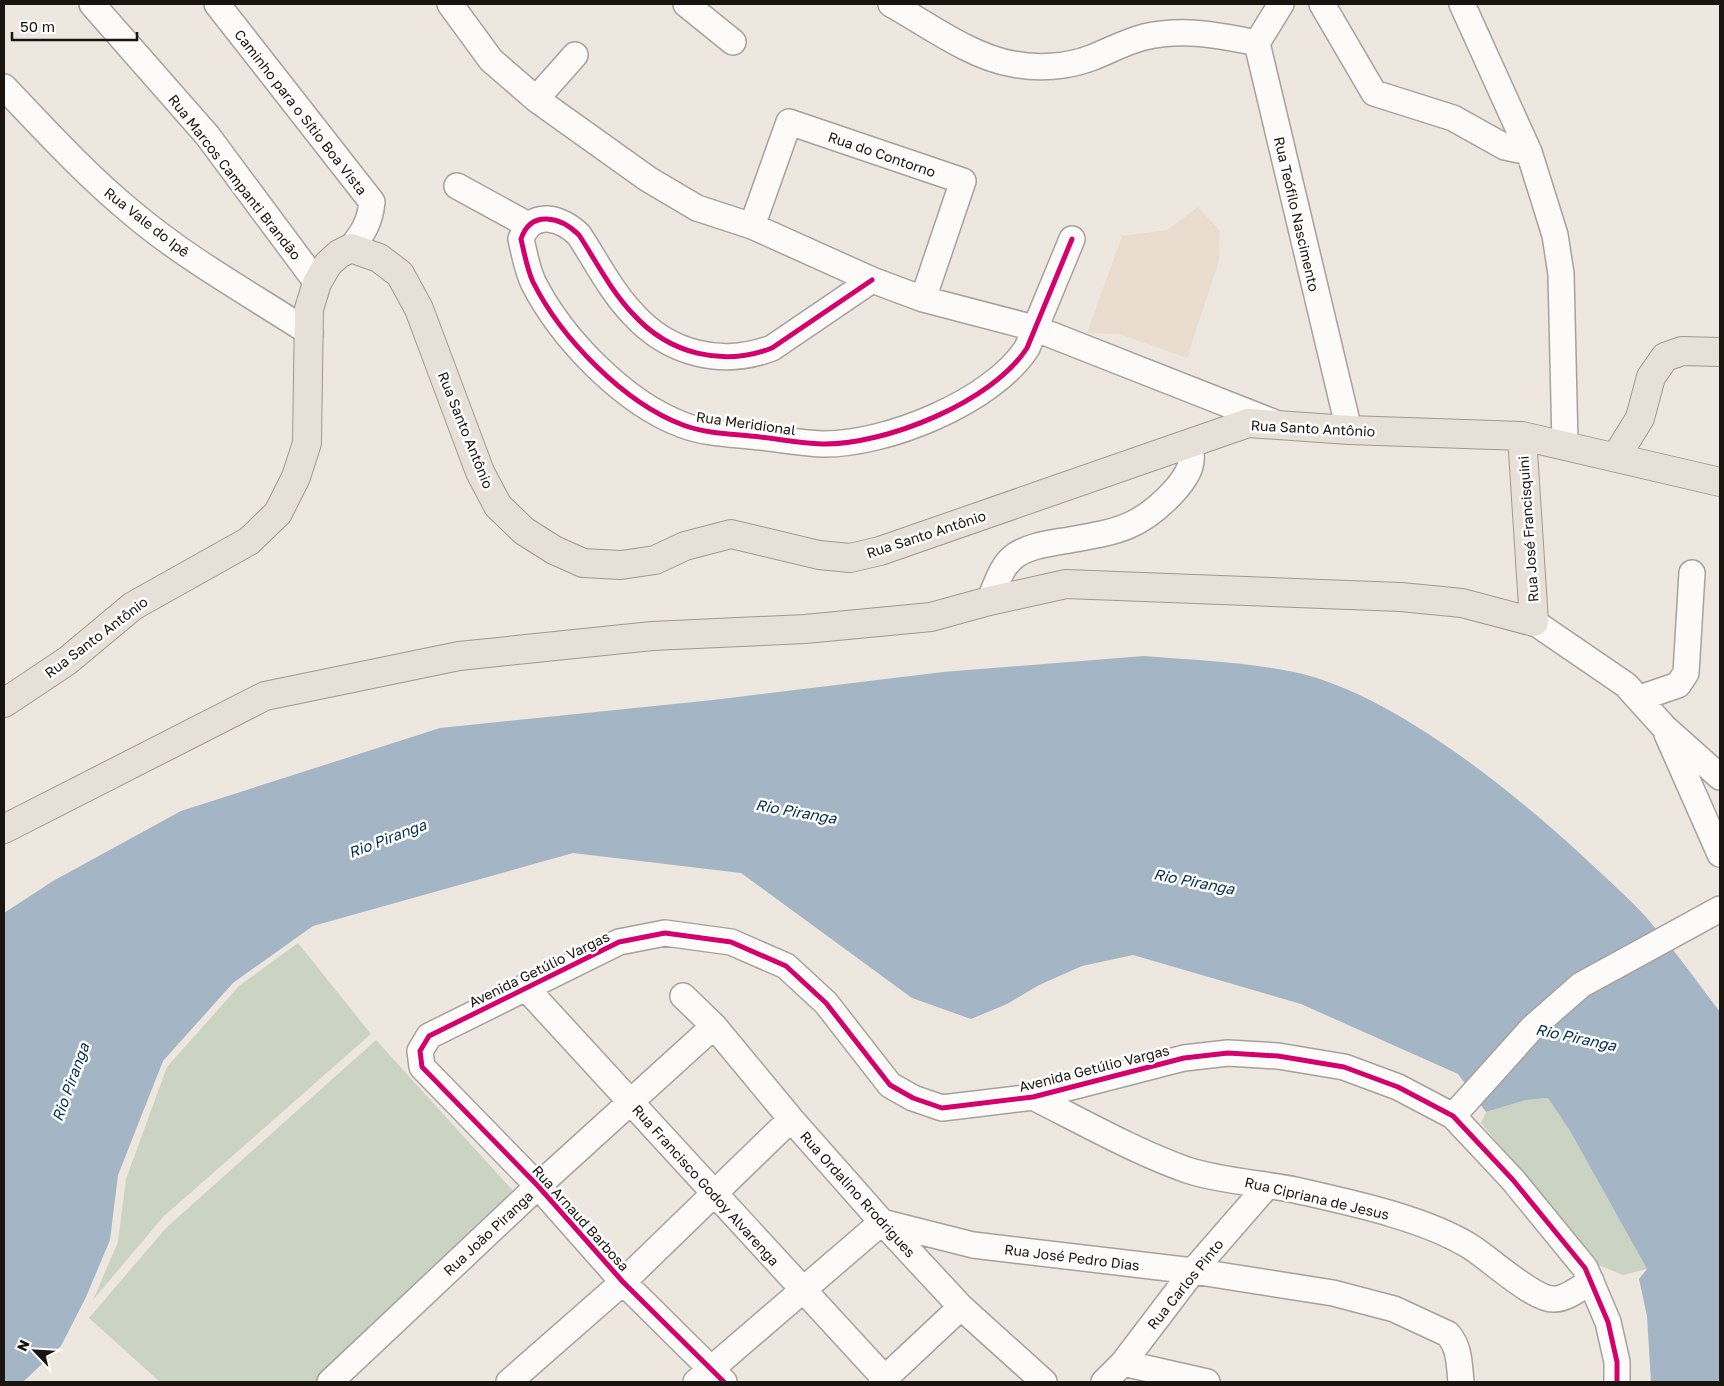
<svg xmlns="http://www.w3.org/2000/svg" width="1724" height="1386" font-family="'Golos Text',sans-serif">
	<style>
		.built { fill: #eadccf }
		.green { fill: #cbd4c3 }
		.water { fill: #a4b5c5 }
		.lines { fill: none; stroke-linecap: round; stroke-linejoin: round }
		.minor-casing { stroke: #a6a19c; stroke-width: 28 }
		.major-casing { stroke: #a49887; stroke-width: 30 }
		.minor { stroke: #fcfbfa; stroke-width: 25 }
		.major { stroke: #e6e0d8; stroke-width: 28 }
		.cycleway-casing { stroke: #fff; stroke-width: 8 }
		.cycleway { stroke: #d6006c; stroke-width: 5 }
		.labels { text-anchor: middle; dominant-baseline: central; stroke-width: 5; stroke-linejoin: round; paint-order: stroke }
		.street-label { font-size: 14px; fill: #191410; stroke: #fff }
		.water-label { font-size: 15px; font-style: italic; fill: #002d50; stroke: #fff }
	</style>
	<rect width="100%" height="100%" fill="#eee7e0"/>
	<path class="built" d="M1198 207 1220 231 1219 261 1187 358 1119 334 1087 333 1122 236 1167 230Z"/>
	<path class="green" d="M298 943 371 1034 163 1217 93 1300 118 1242 126 1179 167 1067 239 986Z
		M376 1040 516 1194 319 1382H160L89 1318 166 1228Z
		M1548 1098 1570 1131 1647 1269 1623 1275 1598 1265 1481 1123 1486 1112 1526 1100Z"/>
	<path class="water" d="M1144 656C1194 660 1245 662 1294 672 1393 693 1515 793 1589 862 1608 880 1629 898 1646 917 1672 947 1696 980 1720 1012V1382H1651L1647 1316 1639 1279 1647 1269 1570 1131 1548 1098 1526 1100 1486 1112 1458 1074 1301 1004 1133 955 1082 966 1039 985 1007 1004 971 1019 912 998 741 873 573 853 313 926 233 983 163 1061 118 1175 110 1240 86 1297 61 1346 23 1382H4V913L53 881 181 811 440 728 713 700 943 672Z"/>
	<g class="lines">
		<defs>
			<path id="minor" d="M92 4 207 135 317 283
				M217 4 372 202C370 222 363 233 351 248
				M450 4 491 60 536 99 648 179 697 208 752 226 872 280 923 299 1034 328 1273 422
				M686 4 733 42
				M891 4C927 24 971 57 1013 64 1038 69 1067 67 1091 58 1109 51 1125 42 1144 37 1183 28 1218 35 1257 43
				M1281 4 1257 43 1349 430
				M1322 4 1374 93 1453 118 1505 147 1529 152
				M1462 4 1529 152 1555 235 1561 274 1565 444
				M4 87C45 130 85 174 131 212 185 258 250 294 310 333
				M536 99 575 55
				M457 186 528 225
				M752 226 789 122 963 181 923 299
				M872 280 772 348C722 367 669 354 633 314 611 291 596 261 579 235 561 217 531 209 521 239 524 252 527 269 533 282 561 338 624 403 683 425 704 433 729 434 750 436 774 438 798 443 822 444 886 445 992 402 1027 348L1072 239
				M989 601C996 586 1001 565 1016 555 1030 546 1046 544 1063 541 1115 532 1140 530 1177 488 1189 473 1195 463 1189 443
				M1534 622 1626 685 1664 727 1720 777
				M1640 698 1678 685 1686 673 1692 573
				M1667 734 1720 854
				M525 987 888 1382
				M683 996 714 1026 791 1119 882 1222 961 1307 1044 1382
				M1033 1097C1083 1122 1134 1151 1187 1170 1221 1181 1260 1183 1295 1190 1348 1202 1425 1218 1471 1247 1490 1259 1534 1300 1554 1299 1567 1299 1581 1287 1591 1281
				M1453 1116 1532 1028 1581 985 1720 909
				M882 1222 973 1245 1193 1271 1333 1293 1394 1309 1448 1334C1460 1348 1459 1364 1461 1382
				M1123 1363 1207 1382
				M330 1382 538 1186 714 1026
				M509 1382 623 1282 791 1119
				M696 1382 882 1222
				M724 1382 623 1282 538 1186 422 1067 420 1051 429 1036 619 942 665 933 731 942 786 966 826 1003 890 1085 913 1098 942 1108 1033 1097 1184 1058 1228 1053 1278 1056 1344 1067 1398 1087 1453 1116 1513 1180 1585 1268 1608 1322 1617 1362V1382
				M881 1382 961 1307
				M1104 1382 1123 1363 1193 1271 1267 1186"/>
			<path id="major" d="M1616 457 1640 418 1651 377 1665 357 1682 351 1720 352
				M4 703 67 661 133 606 249 541 278 513 296 477 307 443 309 309 317 283 328 264 339 254 351 248 379 258 400 274 419 309 480 472 498 506 524 531 554 550 583 563 621 565 655 560 685 546 731 534 819 555 850 558 880 551 1248 423 1349 430 1522 436 1720 482
				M4 829 265 696 459 656 652 636 805 629 931 617 989 601 1066 584 1401 597 1462 603 1534 622 1522 436"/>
		</defs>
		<use href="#minor" class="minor-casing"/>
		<use href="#major" class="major-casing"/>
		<use href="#minor" class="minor"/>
		<use href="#major" class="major"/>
		<defs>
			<path id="cycleway" d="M872 280 772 348C722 367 669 354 633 314 611 291 596 261 579 235 561 217 531 209 521 239 524 252 527 269 533 282 561 338 624 403 683 425 704 433 729 434 750 436 774 438 798 443 822 444 886 445 992 402 1027 348L1072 239
				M724 1382 623 1282 538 1186 422 1067 420 1051 429 1036 619 942 665 933 731 942 786 966 826 1003 890 1085 913 1098 942 1108 1033 1097 1184 1058 1228 1053 1278 1056 1344 1067 1398 1087 1453 1116 1513 1180 1585 1268 1608 1322 1617 1362V1382"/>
		</defs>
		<use href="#cycleway" class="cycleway-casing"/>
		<use href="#cycleway" class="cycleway"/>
	</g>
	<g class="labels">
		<g class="street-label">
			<text transform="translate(301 112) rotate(52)">Caminho para o Sítio Boa Vista</text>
			<text transform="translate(882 154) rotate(19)">Rua do Contorno</text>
			<text transform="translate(235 177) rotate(52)">Rua Marcos Campanti Brandão</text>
			<text transform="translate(1297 214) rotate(77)">Rua Teófilo Nascimento</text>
			<text transform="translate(147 222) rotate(38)">Rua Vale do Ipê</text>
			<text transform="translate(746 423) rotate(8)">Rua Meridional</text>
			<text transform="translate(1313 428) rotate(3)">Rua Santo Antônio</text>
			<text transform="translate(466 430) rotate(68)">Rua Santo Antônio</text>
			<text transform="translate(1528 529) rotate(-94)">Rua José Francisquini</text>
			<text transform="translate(926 534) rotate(-18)">Rua Santo Antônio</text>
			<text transform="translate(96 637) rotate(-37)">Rua Santo Antônio</text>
			<text transform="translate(539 969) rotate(-26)">Avenida Getúlio Vargas</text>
			<text transform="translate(1094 1068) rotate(-14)">Avenida Getúlio Vargas</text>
			<text transform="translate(706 1185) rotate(48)">Rua Francisco Godoy Alvarenga</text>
			<text transform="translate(858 1194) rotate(48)">Rua Ordalino Rrodrigues</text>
			<text transform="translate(1317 1198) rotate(13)">Rua Cipriana de Jesus</text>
			<text transform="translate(581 1218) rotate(48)">Rua Arnaud Barbosa</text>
			<text transform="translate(488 1233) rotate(-43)">Rua João Piranga</text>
			<text transform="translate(1072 1257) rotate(7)">Rua José Pedro Dias</text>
			<text transform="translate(1185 1284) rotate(-51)">Rua Carlos Pinto</text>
		</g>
		<g class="water-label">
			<text transform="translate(796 811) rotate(10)">Rio Piranga</text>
			<text transform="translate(387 838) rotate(-21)">Rio Piranga</text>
			<text transform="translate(1194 881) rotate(11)">Rio Piranga</text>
			<text transform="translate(1576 1037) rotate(12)">Rio Piranga</text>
			<text transform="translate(70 1082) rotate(-70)">Rio Piranga</text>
		</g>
	</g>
	<rect width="1724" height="1386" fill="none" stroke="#191410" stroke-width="10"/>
	<g transform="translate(35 1351) rotate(295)" stroke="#ffffff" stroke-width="4" paint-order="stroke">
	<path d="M0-4L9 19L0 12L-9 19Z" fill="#191410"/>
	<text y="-8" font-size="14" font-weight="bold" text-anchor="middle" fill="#191410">N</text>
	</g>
	<path d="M12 32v8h125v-8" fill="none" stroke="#191410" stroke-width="2.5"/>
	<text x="20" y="32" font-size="15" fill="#191410" stroke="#ffffff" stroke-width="4" paint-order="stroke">50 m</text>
</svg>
